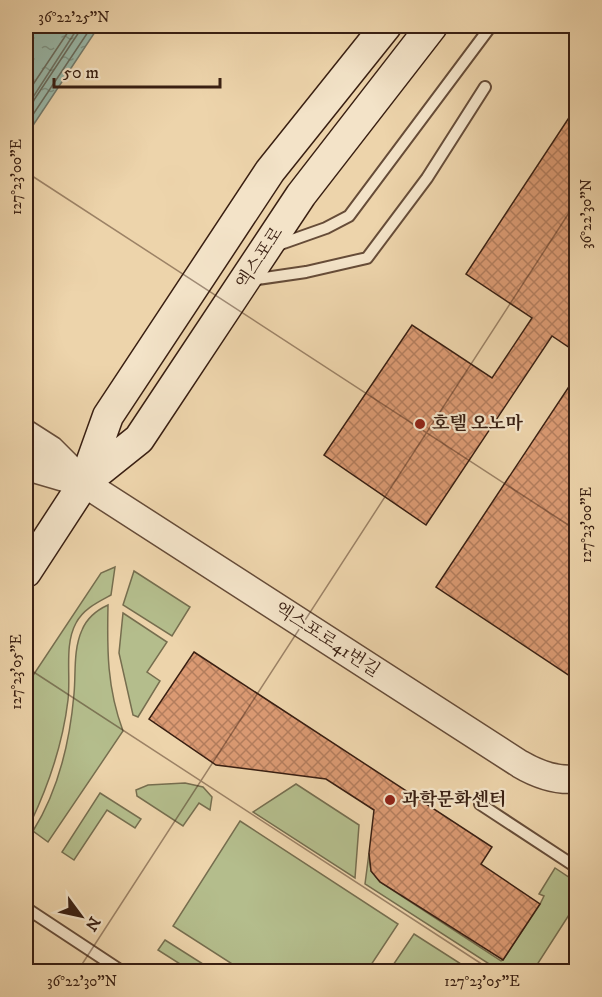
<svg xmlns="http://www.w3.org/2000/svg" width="602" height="997" font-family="'IM FELL DW Pica','Noto Serif KR',serif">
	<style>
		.grass { fill: #b4bd8c; stroke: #766e4f; stroke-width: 1.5 }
		.water { fill: url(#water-ripples); stroke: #737b6d; stroke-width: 1.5 }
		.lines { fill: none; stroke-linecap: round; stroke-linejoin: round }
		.shore { stroke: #696c5e; stroke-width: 1.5 }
		.building { fill: url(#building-cross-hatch); stroke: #391f12; stroke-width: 1.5 }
		.service-casing { stroke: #664c38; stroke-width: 14 }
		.tertiary-casing { stroke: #664c38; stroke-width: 30 }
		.secondary-casing { stroke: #391f12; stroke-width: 33 }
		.service { stroke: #f3e3c8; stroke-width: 10 }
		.tertiary { stroke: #f3e3c8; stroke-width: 27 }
		.secondary { stroke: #f3e3c8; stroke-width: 30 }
		.ticks { fill: none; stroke: #391f12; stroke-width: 1.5; stroke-opacity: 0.45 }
		.poi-dot { fill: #8f2418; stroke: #f3e3c8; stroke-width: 2 }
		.labels { text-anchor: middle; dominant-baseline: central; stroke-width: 4.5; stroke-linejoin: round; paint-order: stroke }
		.street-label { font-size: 18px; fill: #391f12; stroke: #f3e3c8 }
		.poi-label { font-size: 18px; font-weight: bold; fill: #391f12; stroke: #f3e3c8; text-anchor: start }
		.neatline { fill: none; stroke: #391f12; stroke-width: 2 }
		.ticks-label { font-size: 15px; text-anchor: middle; fill: #391f12 }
	</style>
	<defs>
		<pattern id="water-ripples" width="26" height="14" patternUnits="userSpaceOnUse" patternTransform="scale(1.5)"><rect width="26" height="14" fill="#99b8a9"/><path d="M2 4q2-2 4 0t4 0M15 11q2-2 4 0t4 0" fill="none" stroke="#7e9588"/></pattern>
		<pattern id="building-cross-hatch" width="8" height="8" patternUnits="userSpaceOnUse" patternTransform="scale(1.5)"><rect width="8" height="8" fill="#db9a73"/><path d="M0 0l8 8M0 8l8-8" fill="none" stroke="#b37d5d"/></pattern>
	</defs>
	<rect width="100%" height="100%" fill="#edd4ab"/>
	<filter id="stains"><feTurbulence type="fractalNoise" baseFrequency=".00333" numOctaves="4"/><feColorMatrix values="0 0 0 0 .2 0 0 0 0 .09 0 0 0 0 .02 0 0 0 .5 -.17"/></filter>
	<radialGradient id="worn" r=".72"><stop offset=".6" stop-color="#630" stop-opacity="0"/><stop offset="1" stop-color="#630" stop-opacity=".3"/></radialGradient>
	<path class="grass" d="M115 567 111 595C98 602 83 609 76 623 64 645 71 675 68 700 63 742 49 784 31 822H26V686L101 573Z
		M134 571 190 607 172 636 123 605Z
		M108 605C107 650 107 688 123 731L48 842 33 831C58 791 70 740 74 694 76 673 73 650 82 630 87 618 97 610 108 605Z
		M123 613 167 642 147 672 160 681 138 717 133 715 119 653Z
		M185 783 203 787 212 797 210 810 199 803 183 826 137 796 136 790 148 785Z
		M296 784 359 825 355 878 253 812Z
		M100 793 141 819 135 828 107 810 74 860 62 852Z
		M240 821 398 924 367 971H243L173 926Z
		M369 853 371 871 380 882 501 961 503 960 540 904 544 896 539 894 555 868 576 882V904L533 971H500L365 884Z
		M414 934 472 971H389Z
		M165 940 214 971H191L158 950Z"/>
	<path class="water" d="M26 26H99L26 136Z"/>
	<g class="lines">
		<path class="shore" d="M26 95 72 26
			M26 112 83 26
			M26 125 92 26"/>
	</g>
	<path class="building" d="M576 107V352L552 336 426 525 324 455 412 325 492 378 532 318 466 274Z
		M576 376V680L436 587Z
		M194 652 492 847 481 864 540 904 503 960 380 882 371 871 369 853 374 810 326 779 216 765 149 719Z"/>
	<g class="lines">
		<defs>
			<path id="service" d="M275 246 326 228 349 216 491 26
				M251 280 306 272 367 258 427 178 485 87
				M480 804 576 867
				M26 908 123 972"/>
			<path id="tertiary" d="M26 434 51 450 84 483 520 764C537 774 556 781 576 779
				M26 463 39 470 80 482"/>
			<path id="secondary" d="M84 483 139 439 301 195 432 26
				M26 572 84 483 108 416 270 171 386 26"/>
		</defs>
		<use href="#service" class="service-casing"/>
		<use href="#tertiary" class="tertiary-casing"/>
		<use href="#secondary" class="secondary-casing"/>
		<use href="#service" class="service"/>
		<use href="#tertiary" class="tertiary"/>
		<use href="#secondary" class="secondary"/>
	</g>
	<path class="ticks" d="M563 26 576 35M26 108 79 26M26 172 576 530M26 667 494 972M77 972 576 202"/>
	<g class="poi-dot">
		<circle cx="420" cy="424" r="6"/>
		<circle cx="390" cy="800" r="6"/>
	</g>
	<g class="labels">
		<g class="street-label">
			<text transform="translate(260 258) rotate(-57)">엑스포로</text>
			<text transform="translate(327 640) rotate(33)">엑스포로41번길</text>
		</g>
		<g class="poi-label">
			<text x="432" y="424">호텔 오노마</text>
			<text x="402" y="800">과학문화센터</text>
		</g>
	</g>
	<rect width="602" height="997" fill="none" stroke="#edd4ab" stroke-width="66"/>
	<g transform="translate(81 916) rotate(123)" stroke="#f3e3c8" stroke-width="4.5" paint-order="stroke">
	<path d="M0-4.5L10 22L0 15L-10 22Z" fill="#391f12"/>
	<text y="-9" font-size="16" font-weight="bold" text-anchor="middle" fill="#391f12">N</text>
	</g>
	<path d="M54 78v9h166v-9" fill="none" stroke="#391f12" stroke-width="3"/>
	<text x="63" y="78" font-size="18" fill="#391f12" stroke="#f3e3c8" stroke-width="4.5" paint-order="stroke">50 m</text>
	<rect x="33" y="33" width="536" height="931" class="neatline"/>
	<g class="ticks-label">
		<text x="74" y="22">36°22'25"N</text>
		<text transform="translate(16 177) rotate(-90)" y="5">127°23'00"E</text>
		<text transform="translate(586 214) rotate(-90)" y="5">36°22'30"N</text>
		<text transform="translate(586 525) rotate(-90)" y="5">127°23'00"E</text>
		<text transform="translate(16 672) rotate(-90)" y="5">127°23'05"E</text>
		<text x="82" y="986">36°22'30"N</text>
		<text x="482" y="986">127°23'05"E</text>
	</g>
	<rect width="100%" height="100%" filter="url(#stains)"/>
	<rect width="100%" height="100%" fill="url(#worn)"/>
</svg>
